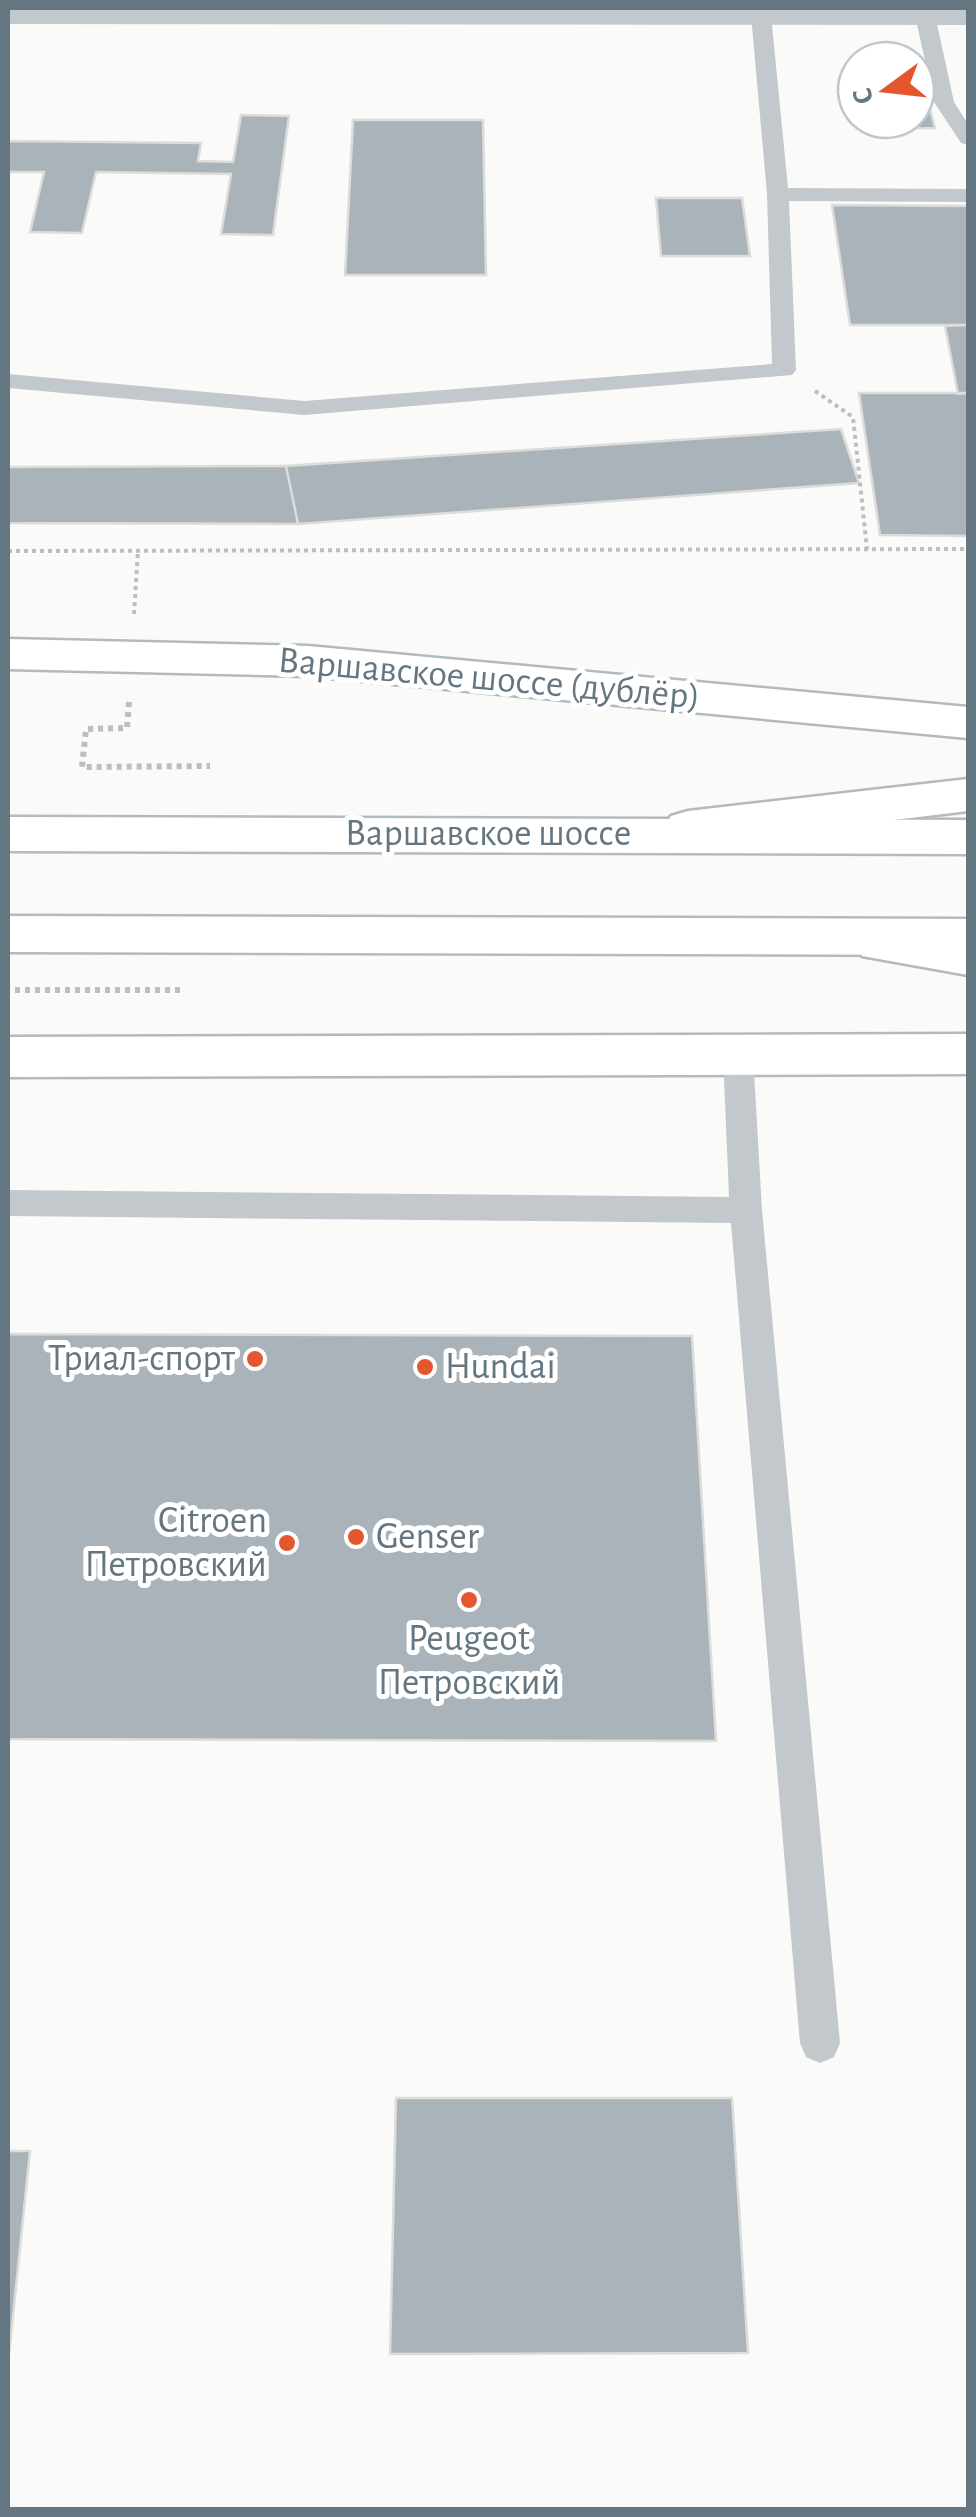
<svg xmlns="http://www.w3.org/2000/svg" width="976" height="2517" font-family="'Alegreya Sans',sans-serif">
	<style>
		.building { fill: #aab3b9; stroke: #dcdcda; stroke-width: 2.5 }
		.lines { fill: none; stroke-linecap: round; stroke-linejoin: round }
		.secondary-casing { stroke: #b3babf; stroke-width: 5 }
		.primary-casing { stroke: #b5babe; stroke-width: 5 }
		.path-far1 { stroke: #bbbfc2; stroke-width: 4; stroke-dasharray: 4 4; stroke-linecap: butt }
		.path { stroke: #bbbfc2; stroke-width: 6; stroke-dasharray: 5 5; stroke-linecap: butt }
		.service { fill: #c3c8cc; fill-rule: evenodd }
		.minor { fill: #c3c8cc; fill-rule: evenodd }
		.secondary { fill: #fff; fill-rule: evenodd }
		.primary { fill: #fff; fill-rule: evenodd }
		.poi-dot { fill: #e4572e; stroke: #fff; stroke-width: 4 }
		.labels { text-anchor: middle; dominant-baseline: central; stroke-width: 10; stroke-linejoin: round; paint-order: stroke }
		.street-label { font-size: 38px; fill: #657683; stroke: #fff }
		.poi-label { font-size: 38px; fill: #657683; stroke: #fff; text-anchor: end }
	</style>
	<rect width="100%" height="100%" fill="#fafaf8"/>
	<path class="building" d="M916 105H929L935 128 868 129 866 120H916Z
		M241 115 289 116 273 235 221 234 231 174 96 172 82 233 30 232 44 172H8V141L201 143 198 161 233 162Z
		M353 120H483L486 275H345Z
		M656 198H742L750 256H661Z
		M832 205 968 206V325H850Z
		M968 325V393L958 394 945 326Z
		M859 393H968V536L880 535Z
		M841 429 859 483 298 524 286 466Z
		M286 466 298 524 8 523V467Z
		M8 1334 692 1336 716 1741 8 1739Z
		M396 2098H732L748 2353 390 2354Z
		M8 2151H30L8 2365Z"/>
	<g class="lines">
		<defs>
			<path id="secondary" d="M8 639 308 646 968 707V738L308 676 8 669Z
				M968 779V811L688 845 671 840 664 828 671 816 688 811Z
				M880 925 968 939V975L862 956 855 943 862 930Z
				M968 1034V1074L8 1077V1037Z"/>
			<path id="primary" d="M8 817 968 820V854L8 851Z
				M8 916 968 919V955L8 952Z"/>
		</defs>
		<use href="#secondary" class="secondary-casing"/>
		<use href="#primary" class="primary-casing"/>
		<path class="path-far1" d="M815 391 853 417 867 549
			M8 551 968 549
			M134 614 138 551"/>
		<path class="path" d="M129 702 127 728 86 729 82 767 210 766
			M15 990H182"/>
		<path class="service" d="M761 9 771 15 788 188 968 189V202L789 201 796 370 792 375 304 415 8 388V374L304 401 772 364 767 194 751 15Z
			M918 11 935 15 954 102 968 124V145L961 143 934 102 915 15Z
			M738 1043 749 1047 753 1055 762 1210 840 2043 834 2057 820 2063 806 2057 800 2043 731 1223 8 1216V1190L729 1197 723 1055 727 1047Z"/>
		<path class="minor" d="M8 8H968V25L8 24Z"/>
		<use href="#secondary" class="secondary"/>
		<use href="#primary" class="primary"/>
	</g>
	<g class="poi-dot">
		<circle cx="255" cy="1359" r="10"/>
		<circle cx="425" cy="1367" r="10"/>
		<circle cx="356" cy="1537" r="10"/>
		<circle cx="287" cy="1543" r="10"/>
		<circle cx="469" cy="1600" r="10"/>
	</g>
	<g class="labels">
		<g class="street-label">
			<text transform="translate(489 679) rotate(5)">Варшавское шоссе (дублёр)</text>
			<text x="488" y="834">Варшавское шоссе</text>
		</g>
		<g class="poi-label">
			<text x="235" y="1359">Триал-спорт</text>
			<text x="445" y="1367" text-anchor="start">Hundai</text>
			<text x="267" y="1521">Citroen<tspan x="267" dy="44">Петровский</tspan></text>
			<text x="376" y="1537" text-anchor="start">Genser</text>
			<text x="469" y="1639" text-anchor="middle">Peugeot<tspan x="469" dy="44">Петровский</tspan></text>
		</g>
	</g>
	<rect width="976" height="2517" fill="none" stroke="#657683" stroke-width="20"/>
	<g transform="translate(886 90) rotate(255)"><circle r="48" fill="#ffffff" stroke="#c1c8cd" stroke-width="2.5"/>
	<path d="M0-8L18 38L0 25L-18 38Z" fill="#e4572e"/>
	<text y="-15" font-size="28" font-weight="bold" text-anchor="middle" fill="#657683">С</text>
	</g>
</svg>
